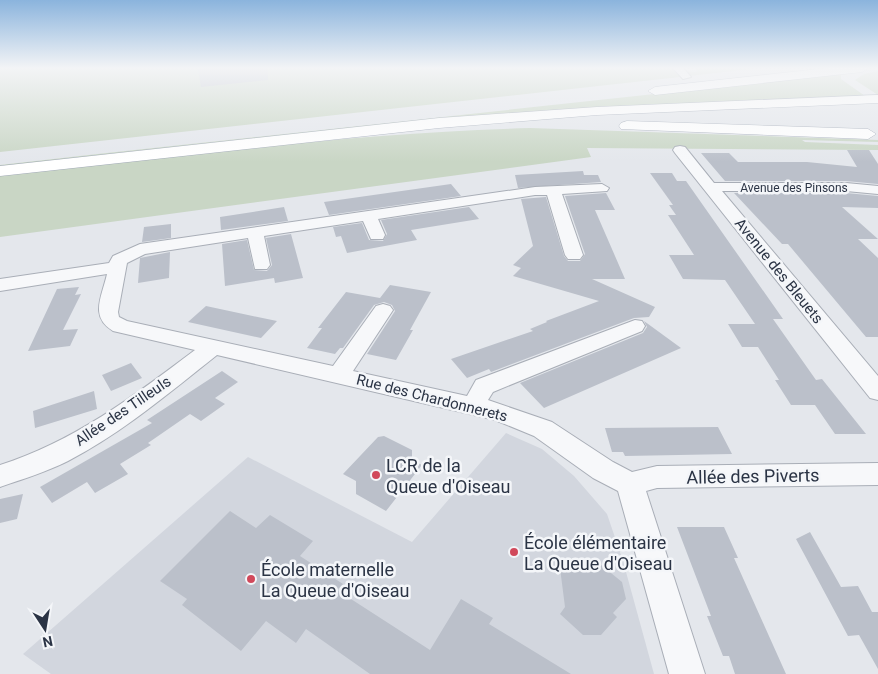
<svg xmlns="http://www.w3.org/2000/svg" width="878" height="674" font-family="Roboto,sans-serif">
	<style>
		.built { fill: #d2d6de }
		.green { fill: #c9d6c5 }
		.building { fill: #bbc0ca }
		.lines { fill: none; stroke-linecap: round; stroke-linejoin: round }
		.street-casing { stroke: #a9aeb7; stroke-width: 2 }
		.primary-casing { stroke: #a3abb8; stroke-width: 1 }
		.street { fill: #f7f8fa; fill-rule: evenodd }
		.primary { fill: #fff; fill-rule: evenodd }
		.poi-dot { fill: #d1495b; stroke: #f4f6f9; stroke-width: 2 }
		.labels { text-anchor: middle; dominant-baseline: central; stroke-width: 5; stroke-linejoin: round; paint-order: stroke }
		.far-street-label { font-size: 12px; fill: #2b3445; stroke: #f4f6f9 }
		.street-label { font-size: 15px; fill: #2b3445; stroke: #f4f6f9 }
		.near-poi-label { font-size: 18px; fill: #2b3445; stroke: #f4f6f9; text-anchor: start }
		.near-street-label { font-size: 18px; fill: #2b3445; stroke: #f4f6f9 }
	</style>
	<rect width="100%" height="100%" fill="#e4e7ec"/>
	<path class="built" d="M506 433 542 449 574 476 607 514 623 561 654 674H51L23 654 248 457 412 542Z"/>
	<path class="green" d="M0 68H678L681 71 697 72 695 68H761L0 152Z
		M878 71V95L855 80 864 74Z
		M841 74V79L865 96 612 108 0 168V165L107 153Z
		M530 128 878 140V142L802 140 805 142 878 145V150L587 148 591 157 0 237V176C177 156 352 133 530 128Z"/>
	<path class="building" d="M210 68H268V80L201 87 198 69Z
		M847 150H869L878 164V184L846 181H724H725L701 153H729L738 162H807L857 167Z
		M583 171 584 175H598L601 182 518 188 515 175Z
		M650 173H672L677 181H686L783 319H773L816 380 822 379 866 434H835L815 405H791L775 380H779L758 347H742L728 324H755L725 280 683 279 669 255H694L668 215H676L669 205H673Z
		M451 184 461 196 329 215 324 202Z
		M606 193 615 210H595L625 279H592L655 307 649 317 634 318 491 372 489 369 467 378 451 359 533 331 530 329 547 322 546 321 599 301 513 276 521 268 513 265 533 246 521 199 546 197 564 256 568 261H580L585 254 565 196Z
		M734 193H846L878 196V208L842 207 878 239H858L878 258V337H866L788 244H782Z
		M284 207 288 221 221 230 220 217Z
		M469 207 479 219 411 230 417 240 347 253 341 236 336 237 333 227 362 223 369 240 383 241 387 234 381 220Z
		M171 224V238L142 242 144 227Z
		M291 234 303 278 275 283 274 278 225 286 222 244 247 240 254 270 267 271 272 265 266 238Z
		M170 252 169 278 138 283 140 258Z
		M390 285 431 292 410 330H413L396 360 367 354 395 311 392 305 384 302 374 305 343 348H340L335 354 307 348 322 328H318L346 292 380 298Z
		M79 287 75 295 81 294 63 330 78 329 70 346 28 351 57 289Z
		M206 306 248 315 277 321 261 338 188 322Z
		M644 321 681 348 544 408 520 383 643 333 647 327Z
		M131 363 142 378 111 391 102 375Z
		M222 371 238 382 215 398 225 404 201 421 190 414 148 443 151 445 120 464 128 474 95 493 87 482 52 503 40 487 152 423 147 420Z
		M94 391 97 409 35 428 33 411Z
		M718 427 732 454 625 456 623 452H612L605 428Z
		M384 436 412 450V460L422 465 386 511 356 494V481L343 474 378 437Z
		M23 494 17 519 0 523V499Z
		M230 511 256 528 270 515 313 541 300 556 343 584 337 590 430 650 461 599 493 618 489 624 571 674H370L306 629 296 643 266 621 241 651 182 605 187 599 160 581Z
		M677 527H724L738 558H734L786 674H735L729 656H723L707 616H711Z
		M810 532 841 587 858 586 872 612H878V669L859 635 848 636 796 539Z
		M600 564 622 582 626 599 613 613 617 617 601 635H583L560 614 565 607 560 568 594 571Z"/>
	<g class="lines">
		<defs>
			<path id="street" d="M673 68H683L691 77 683 79Z
				M680 146 685 147 714 183H846L878 186V194L846 191H722L878 376V400L870 398 675 153 673 150 675 147Z
				M602 184 609 188 607 191 562 194 583 255 580 259H568L565 255 547 195H535L378 219 385 235 383 239H371L363 221 264 236 270 265 267 269H255L248 238 145 254 127 263 118 312 119 317 127 321 333 366 376 306 383 304 390 306 393 310 353 371 467 396 476 380 635 320 642 321 645 326 642 331 493 392 488 400 552 422 613 462 632 472 657 466 878 463V485L657 488 646 491 705 674H669L618 491 593 478 534 436 495 420 217 355C169 393 122 433 68 461 46 472 23 479 0 487V465C73 442 134 396 195 350L113 331C89 316 102 297 107 274L0 291V279L109 263 113 256 140 244 535 187Z"/>
			<path id="primary" d="M828 68H868L862 72 655 95 648 91 655 87Z
				M878 95V103L597 115 439 128 0 176V166L439 118 597 107Z
				M627 121 868 129 876 134 868 139 621 129 619 126 621 123Z"/>
		</defs>
		<use href="#street" class="street-casing"/>
		<use href="#primary" class="primary-casing"/>
		<use href="#street" class="street"/>
		<use href="#primary" class="primary"/>
	</g>
	<linearGradient id="sky" x2="0" y2="1"><stop stop-color="#8bb4dd"/><stop offset="0.42" stop-color="#f3f4f6"/><stop offset="1" stop-color="#f3f4f6" stop-opacity="0"/></linearGradient>
	<rect width="878" height="162" fill="url(#sky)"/>
	<g class="poi-dot">
		<circle cx="376" cy="475" r="5"/>
		<circle cx="514" cy="552" r="5"/>
		<circle cx="251" cy="579" r="5"/>
	</g>
	<g class="labels">
		<g class="far-street-label">
			<text x="794" y="188">Avenue des Pinsons</text>
		</g>
		<g class="street-label">
			<text transform="translate(779 271) rotate(51)">Avenue des Bleuets</text>
			<text transform="translate(432 398) rotate(14)">Rue des Chardonnerets</text>
			<text transform="translate(123 411) rotate(-34)">Allée des Tilleuls</text>
		</g>
		<g class="near-poi-label">
			<text x="386" y="465">LCR de la<tspan x="386" dy="21">Queue d'Oiseau</tspan></text>
			<text x="524" y="542">École élémentaire<tspan x="524" dy="21">La Queue d'Oiseau</tspan></text>
			<text x="261" y="569">École maternelle<tspan x="261" dy="21">La Queue d'Oiseau</tspan></text>
		</g>
		<g class="near-street-label">
			<text transform="translate(753 476) rotate(-1)">Allée des Piverts</text>
		</g>
	</g>
	<g transform="translate(45 629) rotate(168)" stroke="#f4f6f9" stroke-width="4" paint-order="stroke">
	<path d="M0-4L9 19L0 12L-9 19Z" fill="#2b3445"/>
	<text y="-8" font-size="14" font-weight="bold" text-anchor="middle" fill="#2b3445">N</text>
	</g>
</svg>
